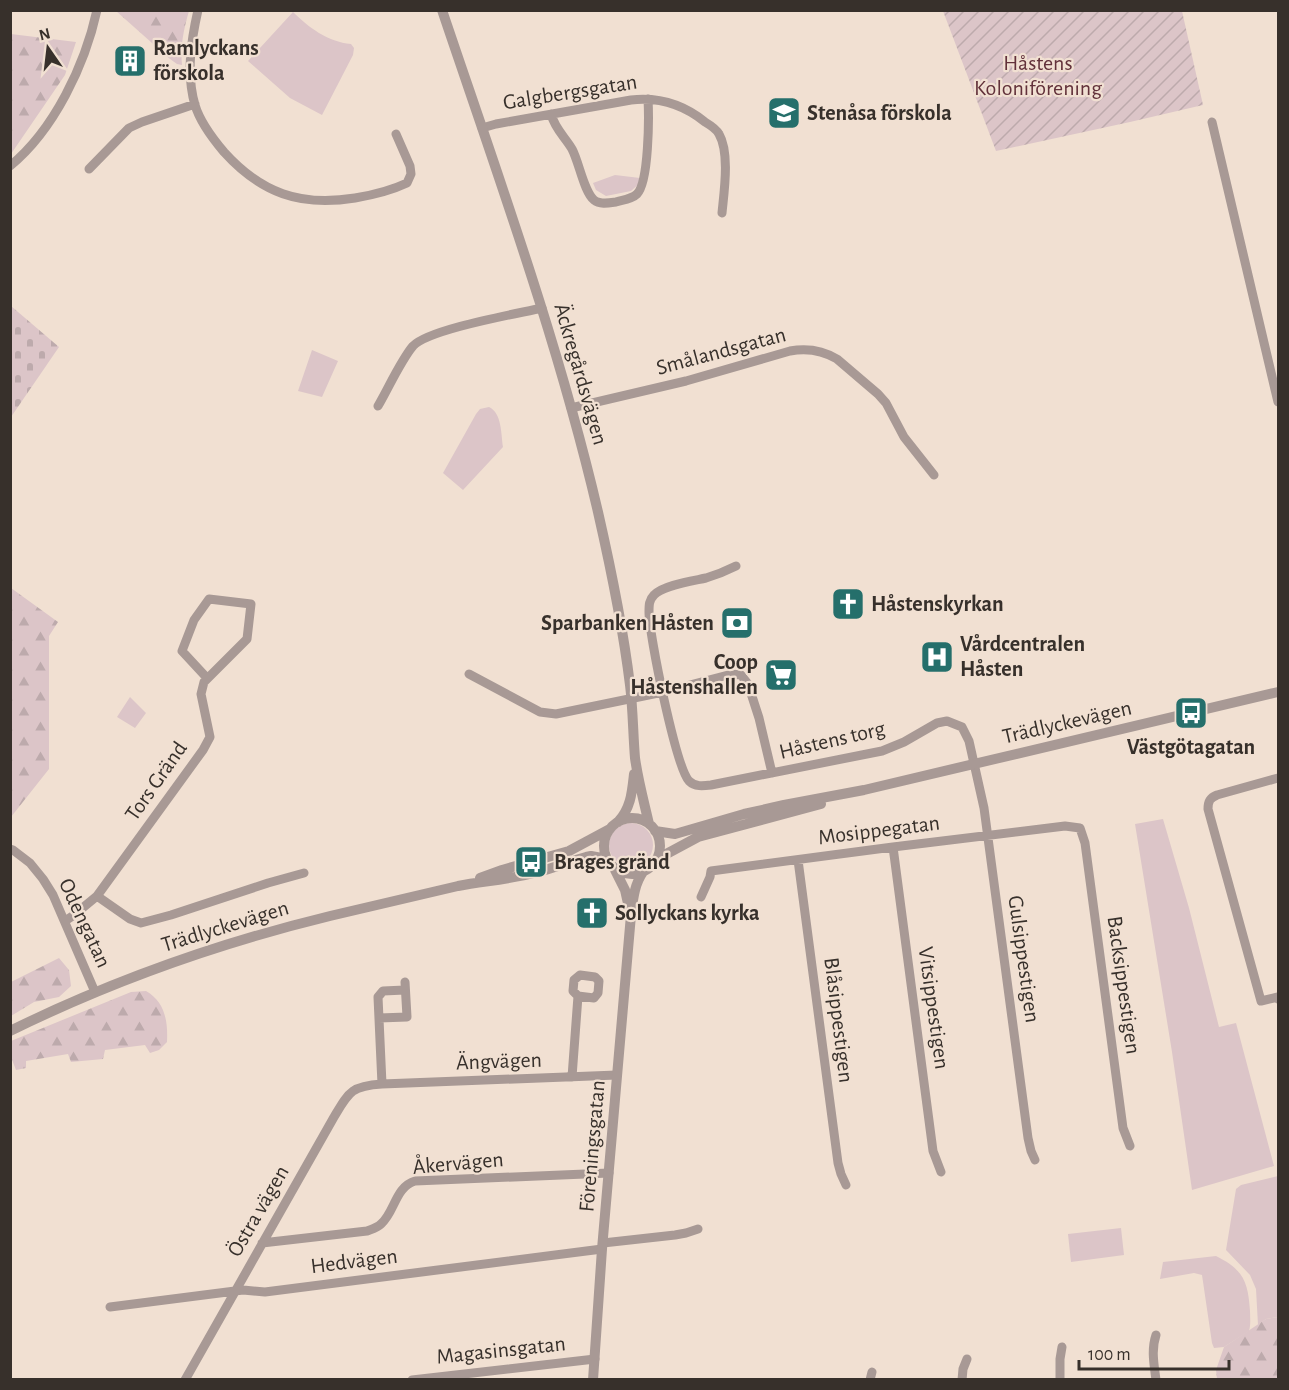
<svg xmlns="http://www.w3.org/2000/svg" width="1289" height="1390" font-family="'Alegreya Sans',sans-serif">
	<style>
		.green { fill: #dcc5c8 }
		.forest { fill: url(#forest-firs) }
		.cemetery { fill: url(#cemetery-stones) }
		.garden { fill: url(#garden-furrows) }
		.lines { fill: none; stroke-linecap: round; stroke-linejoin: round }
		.minor { stroke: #a89995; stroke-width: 9 }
		.tertiary { stroke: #a89995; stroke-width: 10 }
		.labels { text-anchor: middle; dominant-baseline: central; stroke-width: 4.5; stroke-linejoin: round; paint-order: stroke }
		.poi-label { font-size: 22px; font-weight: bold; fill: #37302b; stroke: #f1e0d2; text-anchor: start }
		.park-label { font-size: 22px; fill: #62313a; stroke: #f1e0d2 }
		.street-label { font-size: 22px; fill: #37302b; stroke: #f1e0d2 }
	</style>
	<defs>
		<pattern id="forest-firs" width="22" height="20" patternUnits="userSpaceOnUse" patternTransform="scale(1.5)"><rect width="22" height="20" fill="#dcc5c8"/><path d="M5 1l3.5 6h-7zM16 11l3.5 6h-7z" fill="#bdaaac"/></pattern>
		<pattern id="cemetery-stones" width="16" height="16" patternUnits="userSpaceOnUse" patternTransform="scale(1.5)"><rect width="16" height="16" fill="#dcc5c8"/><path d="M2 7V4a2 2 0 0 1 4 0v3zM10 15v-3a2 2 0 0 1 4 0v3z" fill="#bdaaac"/></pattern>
		<pattern id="garden-furrows" width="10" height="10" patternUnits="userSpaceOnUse" patternTransform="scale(1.5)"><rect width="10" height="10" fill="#dcc5c8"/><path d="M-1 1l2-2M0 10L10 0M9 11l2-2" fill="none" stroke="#bdaaac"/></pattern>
	</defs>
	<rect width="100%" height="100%" fill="#f1e0d2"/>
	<path class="green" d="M293 12C308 27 328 42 351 44L354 48 353 55 322 115 290 98 248 61Z
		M615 175 640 178V183L631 191 606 196 596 190 593 183Z
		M312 350 338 361 322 397 298 391Z
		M489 407C502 413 501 434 503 447L463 490 443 473 476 414 480 409Z
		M130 697 146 713 135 728 117 717Z
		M1163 819 1189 908 1219 1027 1236 1023 1274 1166 1192 1190 1172 1052 1135 824Z
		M609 845a22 22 0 1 1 44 0a22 22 0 1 1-44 0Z
		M1278 1176V1317L1266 1319 1258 1325 1256 1289 1250 1275 1226 1250 1236 1189 1241 1185Z
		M1121 1228 1124 1255 1071 1262 1068 1234Z
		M1216 1256C1244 1270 1248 1282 1250 1311 1250 1318 1251 1324 1249 1331L1224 1347 1214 1348 1212 1343 1202 1275 1194 1273 1160 1279 1163 1262Z"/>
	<path class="forest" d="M116 11H189C184 28 180 46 182 65L177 64 170 59Z
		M11 34 76 42 65 75 11 154Z
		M11 588 58 622 49 636V769L11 817Z
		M59 958 69 970 71 986 59 997 34 1002 11 1016V982Z
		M146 991C165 1002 168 1021 167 1042L159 1050 150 1053 145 1045 105 1050 103 1059 71 1062 68 1054 26 1061V1068L16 1070 11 1057V1041L131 992Z
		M1278 1317V1379H1217L1216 1370 1224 1347 1266 1319Z"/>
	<path class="cemetery" d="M11 306 59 347 11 417Z"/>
	<path class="garden" d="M943 11H1182L1203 105 1130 122 996 151Z"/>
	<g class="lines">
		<path class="minor" d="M198 10C191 41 186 74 195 105 200 122 213 139 224 152 261 193 300 207 355 198 373 195 390 191 407 183L411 174 410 166 396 134
			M551 114C555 129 565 137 572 149 579 162 584 192 594 200 600 205 609 203 616 202 623 200 632 199 637 194 649 182 649 117 648 99
			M1212 122 1278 402
			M482 128 496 124 631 100C658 97 684 105 705 122 710 125 717 130 719 134 730 153 724 192 722 213
			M10 166C54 130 85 65 97 10
			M89 169 129 128 142 122 195 104
			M378 406C388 389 401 360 413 346 429 329 516 314 542 308
			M571 408 686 381 790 351C806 348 822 350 837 359L878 394 886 403 904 437 934 475
			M736 566C726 571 716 575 706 578 692 581 663 585 654 595 649 600 649 605 649 612 649 635 676 767 689 781 695 787 703 786 711 785L882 751 904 742 937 723 947 721 962 727 969 741 984 808 1028 1138 1031 1151 1035 1160
			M469 674 540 712 556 714 663 692 732 674 741 675 748 684 759 718 772 773
			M1278 778 1217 795C1210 798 1208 801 1208 809L1261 1001 1278 997V999
			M893 847 933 1151 941 1172
			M10 849 13 850 30 863 43 879 53 895 95 992
			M798 860 838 1163 841 1174 846 1185
			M97 896 130 919 141 923 171 915 268 883 304 873
			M701 897 710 877 711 871 893 847 1065 826 1080 828 1085 843 1123 1128 1130 1146
			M65 921 74 915 97 896 203 750 210 737 201 694 204 682 247 639 251 604 209 599 194 620 182 651 207 678
			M379 1018 407 1017 405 982
			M572 1077 578 996 573 991 574 980 580 975 595 977 599 981 598 993 594 998 578 996
			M382 1084 378 997 383 991 405 990
			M262 1243 367 1231C372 1229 377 1228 381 1224 395 1212 395 1187 415 1181L609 1173
			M603 1243 675 1235 686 1233 698 1229
			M110 1307 243 1290 265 1292 602 1249
			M185 1380 334 1117C349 1092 351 1086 382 1084L617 1075
			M412 1380 595 1359
			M870 1380 872 1372
			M962 1380 963 1369 967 1359
			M1060 1380V1359L1062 1347
			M1156 1380C1154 1364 1151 1350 1156 1335"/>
		<path class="tertiary" d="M442 10C498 176 558 341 598 512 611 569 623 627 630 685 633 709 633 734 635 758 638 780 644 802 649 824
			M604 846a28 28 0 1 1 56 0a28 28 0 1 1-56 0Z
			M618 822C631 808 632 792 634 774
			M655 831 675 834 682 832 744 814 784 805 864 790 1278 692
			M657 859 698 837 821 804
			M615 870 625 890 629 908
			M480 878 502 870 569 851 610 829
			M10 1031C112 981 219 943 330 916 372 906 415 896 458 886 485 881 512 879 538 872 555 868 570 861 586 857L591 856 607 859
			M593 1380 602 1249 631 915C633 900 634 885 643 872"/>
	</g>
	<defs>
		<symbol id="building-square" viewBox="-11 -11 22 22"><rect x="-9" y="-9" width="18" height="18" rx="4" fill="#256f6b" stroke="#f1e0d2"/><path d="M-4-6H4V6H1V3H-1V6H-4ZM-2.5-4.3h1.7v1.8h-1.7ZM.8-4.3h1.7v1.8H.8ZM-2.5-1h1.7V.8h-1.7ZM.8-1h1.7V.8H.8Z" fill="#fff"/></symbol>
		<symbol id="school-square" viewBox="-11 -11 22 22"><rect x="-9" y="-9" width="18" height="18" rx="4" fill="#256f6b" stroke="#f1e0d2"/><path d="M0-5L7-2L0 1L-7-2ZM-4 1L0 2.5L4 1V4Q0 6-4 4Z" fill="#fff"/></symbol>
		<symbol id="church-square" viewBox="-11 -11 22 22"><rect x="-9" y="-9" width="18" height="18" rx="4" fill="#256f6b" stroke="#f1e0d2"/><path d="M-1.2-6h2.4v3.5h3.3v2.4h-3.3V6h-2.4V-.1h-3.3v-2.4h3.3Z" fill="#fff"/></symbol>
		<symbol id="bank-square" viewBox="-11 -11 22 22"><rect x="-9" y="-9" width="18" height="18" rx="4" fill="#256f6b" stroke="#f1e0d2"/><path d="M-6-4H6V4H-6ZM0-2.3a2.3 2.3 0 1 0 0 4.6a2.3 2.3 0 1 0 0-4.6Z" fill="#fff"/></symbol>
		<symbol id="hospital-square" viewBox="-11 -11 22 22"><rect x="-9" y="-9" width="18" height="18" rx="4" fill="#256f6b" stroke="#f1e0d2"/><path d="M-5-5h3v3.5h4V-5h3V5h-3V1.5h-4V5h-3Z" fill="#fff"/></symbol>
		<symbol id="supermarket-square" viewBox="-11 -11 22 22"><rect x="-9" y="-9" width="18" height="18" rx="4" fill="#256f6b" stroke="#f1e0d2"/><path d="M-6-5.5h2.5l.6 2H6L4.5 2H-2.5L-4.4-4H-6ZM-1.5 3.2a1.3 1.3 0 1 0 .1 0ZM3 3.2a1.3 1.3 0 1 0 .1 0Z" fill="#fff"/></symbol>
		<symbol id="bus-square" viewBox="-11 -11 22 22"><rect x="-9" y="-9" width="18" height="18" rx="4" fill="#256f6b" stroke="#f1e0d2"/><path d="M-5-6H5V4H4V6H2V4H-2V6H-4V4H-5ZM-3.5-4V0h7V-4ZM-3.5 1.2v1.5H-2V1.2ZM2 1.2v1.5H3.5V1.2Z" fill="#fff"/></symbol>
	</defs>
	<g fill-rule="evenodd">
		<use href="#building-square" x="111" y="42" width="38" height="38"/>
		<use href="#school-square" x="765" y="94" width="38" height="38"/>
		<use href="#church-square" x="829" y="585" width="38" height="38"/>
		<use href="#bank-square" x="718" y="604" width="38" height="38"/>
		<use href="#hospital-square" x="918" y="638" width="38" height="38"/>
		<use href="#supermarket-square" x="762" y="656" width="38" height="38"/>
		<use href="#bus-square" x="1172" y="694" width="38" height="38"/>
		<use href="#bus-square" x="512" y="843" width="38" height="38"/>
		<use href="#church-square" x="573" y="894" width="38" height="38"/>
	</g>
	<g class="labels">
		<g class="poi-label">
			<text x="153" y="48">Ramlyckans<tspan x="153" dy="25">förskola</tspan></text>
			<text x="807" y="113">Stenåsa förskola</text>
			<text x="871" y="604">Håstenskyrkan</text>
			<text x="714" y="623" text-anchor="end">Sparbanken Håsten</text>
			<text x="960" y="644">Vårdcentralen<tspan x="960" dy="25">Håsten</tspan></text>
			<text x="758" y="662" text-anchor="end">Coop<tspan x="758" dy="25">Håstenshallen</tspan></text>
			<text x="1191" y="747" text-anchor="middle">Västgötagatan</text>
			<text x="554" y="862">Brages gränd</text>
			<text x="615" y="913">Sollyckans kyrka</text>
		</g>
		<g class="park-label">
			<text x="1038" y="63">Håstens<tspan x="1038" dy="25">Koloniförening</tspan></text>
		</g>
		<g class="street-label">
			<text transform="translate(570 92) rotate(-9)">Galgbergsgatan</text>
			<text transform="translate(721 351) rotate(-15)">Smålandsgatan</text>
			<text transform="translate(581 374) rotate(74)">Äckregårdsvägen</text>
			<text transform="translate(1067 722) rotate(-13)">Trädlyckevägen</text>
			<text transform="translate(832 740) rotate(-13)">Håstens torg</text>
			<text transform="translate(156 781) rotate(-55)">Tors Gränd</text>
			<text transform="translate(879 830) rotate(-7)">Mosippegatan</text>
			<text transform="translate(85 923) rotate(65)">Odengatan</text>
			<text transform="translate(225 926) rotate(-17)">Trädlyckevägen</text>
			<text transform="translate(1024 959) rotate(82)">Gulsippestigen</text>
			<text transform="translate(1124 985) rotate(82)">Backsippestigen</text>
			<text transform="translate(934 1008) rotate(82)">Vitsippestigen</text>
			<text transform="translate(839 1020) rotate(83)">Blåsippestigen</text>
			<text transform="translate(499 1061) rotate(-2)">Ängvägen</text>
			<text transform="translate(592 1146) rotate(-85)">Föreningsgatan</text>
			<text transform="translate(458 1163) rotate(-5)">Åkervägen</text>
			<text transform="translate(258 1211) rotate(-60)">Östra vägen</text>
			<text transform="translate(354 1261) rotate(-7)">Hedvägen</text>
			<text transform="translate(501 1350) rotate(-6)">Magasinsgatan</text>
		</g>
	</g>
	<rect width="1289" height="1390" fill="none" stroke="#37302b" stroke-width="24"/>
	<g transform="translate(48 48) rotate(346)" stroke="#f1e0d2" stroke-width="4.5" paint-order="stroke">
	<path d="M0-4.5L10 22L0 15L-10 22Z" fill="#37302b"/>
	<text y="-9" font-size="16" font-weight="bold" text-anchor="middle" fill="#37302b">N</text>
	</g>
	<path d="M1079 1360v9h150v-9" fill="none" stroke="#37302b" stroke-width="3"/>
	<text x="1088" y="1360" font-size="18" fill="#37302b" stroke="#f1e0d2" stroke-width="4.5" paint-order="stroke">100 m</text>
</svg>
